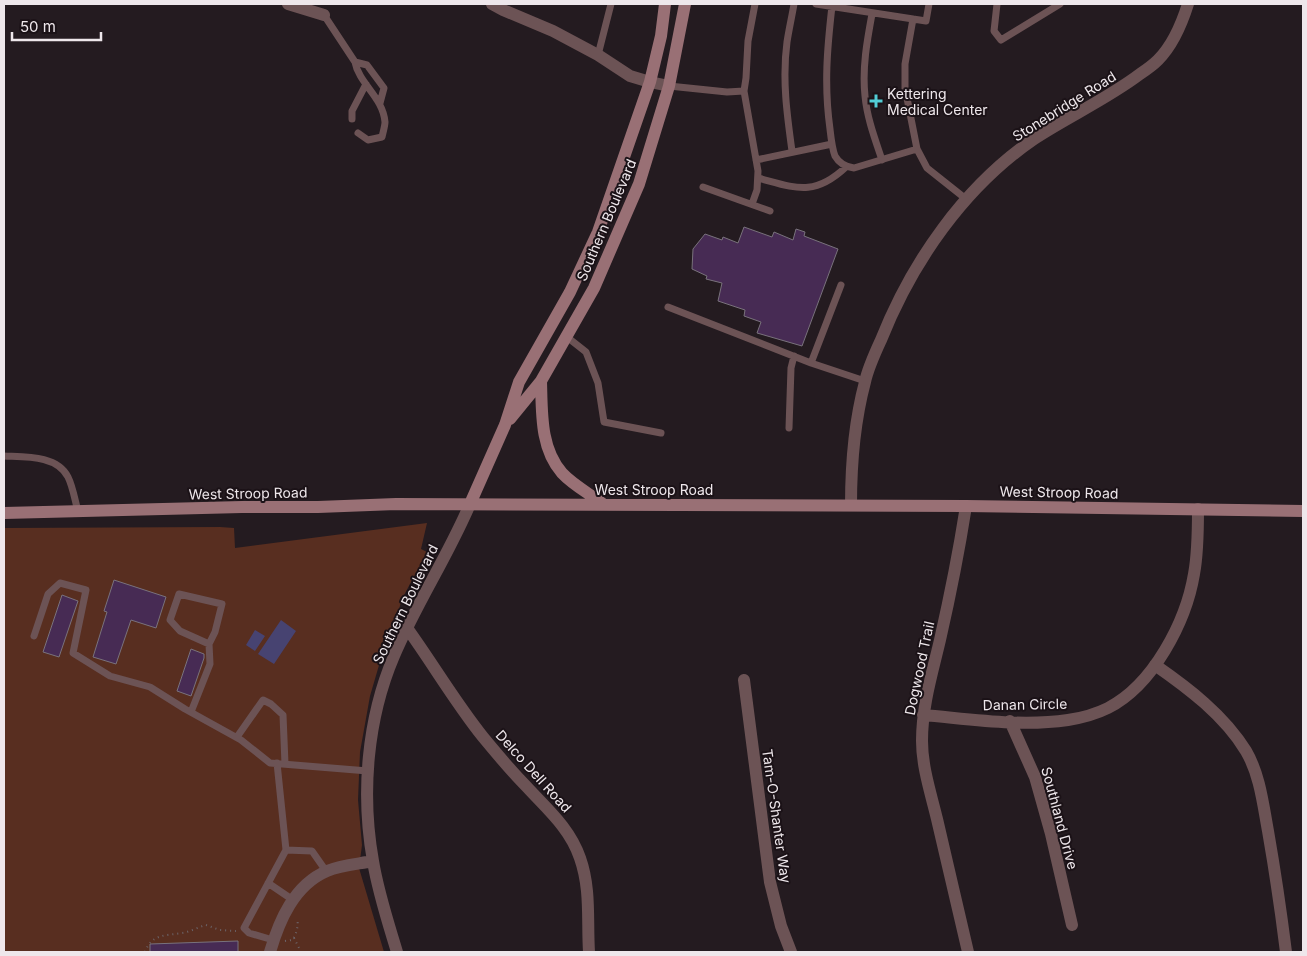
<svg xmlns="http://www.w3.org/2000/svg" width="1307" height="956" font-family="Inter,sans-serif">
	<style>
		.green { fill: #582e20 }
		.water { fill: #474371 }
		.building { fill: #472b54; stroke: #79727c }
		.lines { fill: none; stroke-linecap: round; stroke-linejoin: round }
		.path { stroke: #6c6469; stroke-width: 2; stroke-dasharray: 1 4; stroke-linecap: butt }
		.lane { stroke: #6c5355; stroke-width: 7 }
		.street { stroke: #6c5355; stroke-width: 12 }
		.secondary { stroke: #997075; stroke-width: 12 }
		.poi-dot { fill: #52ccd5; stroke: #1b1217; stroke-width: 2 }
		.labels { text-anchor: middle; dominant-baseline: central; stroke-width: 4; stroke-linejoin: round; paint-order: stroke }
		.poi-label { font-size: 14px; fill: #eee7eb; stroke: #1b1217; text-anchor: start }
		.street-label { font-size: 14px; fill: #eee7eb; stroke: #1b1217 }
	</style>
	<rect width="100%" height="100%" fill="#241b20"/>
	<path class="green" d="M427 523 421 549 427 552 402 599 391 636 382 655 370 696 360 752 358 800 362 845 359 868 384 952H4V528L220 527 234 528 235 548Z"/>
	<path class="water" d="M281 620 296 631 274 664 258 654Z
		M255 630 265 636 255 651 246 645Z"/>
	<path class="building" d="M744 227 772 237 774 232 793 240 796 229 805 232 804 236 838 249 802 346 757 333 761 322 744 316 745 310 718 301 722 283 706 279 707 276 692 269 693 249 705 234 722 240 723 237 738 243Z
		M114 580 166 597 156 628 131 620 116 664 93 657 107 612 104 611Z
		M62 595 78 601 59 657 43 652Z
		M191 649 204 654V658L191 696 177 691Z
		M238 941V952H150V944Z"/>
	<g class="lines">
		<path class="path" d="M294 938 301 952
			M285 941 292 940C296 936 299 925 297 919
			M145 952C152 933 166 936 182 933 190 932 198 927 206 925L220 930 236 931"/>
		<path class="lane" d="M816 4 926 21 929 4
			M997 4 994 31 1001 40 1060 4
			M832 6C827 50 824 86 830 129 831 138 832 148 835 156 839 163 846 167 854 168L917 149 905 88V64L913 19
			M872 14C867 41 862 68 865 96 867 118 875 139 882 160
			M324 15 355 62C359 84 383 97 385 122 385 126 383 132 382 137L368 140 358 133
			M598 55 611 4
			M355 62 367 65 384 88 380 103
			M669 86 727 92 744 91
			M352 119V111L366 84
			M917 149 927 168 966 199
			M792 151C787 115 782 79 787 42 789 29 792 16 794 4
			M756 160 832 144
			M758 178C796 188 814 197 846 167
			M703 187 770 211
			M752 204 757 190 758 171 744 91 746 78 748 41 755 4
			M668 307 811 363 865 381
			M567 337 586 352 598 383 604 422 661 433
			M811 363 841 285
			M789 428 791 368 794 356
			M4 456C25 457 57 455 68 477 73 487 75 501 78 511
			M34 636 48 594 60 583 86 590 73 653 110 676 150 687 185 709 241 740 270 763 368 771
			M191 712 210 664 209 644 180 631 170 620 179 594 222 604 215 632 209 644
			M237 737 263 700 271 704 283 715 285 764
			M286 850 312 851 326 871
			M268 883 293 900
			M273 940 249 933 244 928 286 850 277 763"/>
		<path class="street" d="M288 4 324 15
			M492 4 503 10 553 31 598 55 630 76 650 82 669 86
			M851 505C851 464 854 423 865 382 868 368 875 353 881 340 912 262 964 187 1034 139 1069 116 1107 99 1140 74 1146 70 1153 65 1158 60 1173 45 1182 23 1188 4
			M966 506C959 551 950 596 940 640 932 674 922 706 922 741 922 767 931 794 937 819 947 863 958 908 968 952
			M407 628C433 664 455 702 483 737 497 754 511 771 526 786 547 809 570 828 580 858 591 889 587 920 589 952
			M1155 665C1188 688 1224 715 1246 751 1260 775 1263 804 1268 831 1275 871 1281 912 1286 952
			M744 680 770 882 781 926 791 952
			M923 715C970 719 1020 727 1068 720 1081 718 1096 714 1108 708 1153 685 1186 622 1194 574 1198 553 1198 531 1198 509
			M1010 721 1035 777 1051 834 1072 925
			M270 952C279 921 294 885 327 871 341 865 358 864 373 861
			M397 952C388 922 378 892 373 861 361 794 367 719 394 656 416 604 448 556 470 504"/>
		<path class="secondary" d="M541 381C542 412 540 448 562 473 573 485 590 494 603 504
			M510 419 541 381 594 288 639 184 669 86 685 4
			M470 504 505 425 519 382 570 292 598 232 650 82 661 36 665 4
			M4 513 242 507H318L396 504 966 506 1303 511"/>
	</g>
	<path class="poi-dot" d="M873.5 93.5h5v5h5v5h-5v5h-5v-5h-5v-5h5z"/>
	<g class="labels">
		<g class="poi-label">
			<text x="887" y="93">Kettering<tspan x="887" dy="16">Medical Center</tspan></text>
		</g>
		<g class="street-label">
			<text transform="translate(1064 106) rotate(-32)">Stonebridge Road</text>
			<text transform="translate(606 220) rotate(-67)">Southern Boulevard</text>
			<text x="654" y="489">West Stroop Road</text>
			<text transform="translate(1059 492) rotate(1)">West Stroop Road</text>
			<text transform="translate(248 493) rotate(-1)">West Stroop Road</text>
			<text transform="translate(405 604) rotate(-64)">Southern Boulevard</text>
			<text transform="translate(919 668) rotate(-78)">Dogwood Trail</text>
			<text transform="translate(1025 704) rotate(-1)">Danan Circle</text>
			<text transform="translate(534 771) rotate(48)">Delco Dell Road</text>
			<text transform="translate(777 816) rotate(82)">Tam-O-Shanter Way</text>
			<text transform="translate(1060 818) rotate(75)">Southland Drive</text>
		</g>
	</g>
	<rect width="1307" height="956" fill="none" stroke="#eee7eb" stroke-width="10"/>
	<path d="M12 32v8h89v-8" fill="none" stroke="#eee7eb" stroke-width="2.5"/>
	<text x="20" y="32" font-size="15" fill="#eee7eb" stroke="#1b1217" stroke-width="4" paint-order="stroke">50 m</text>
</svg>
